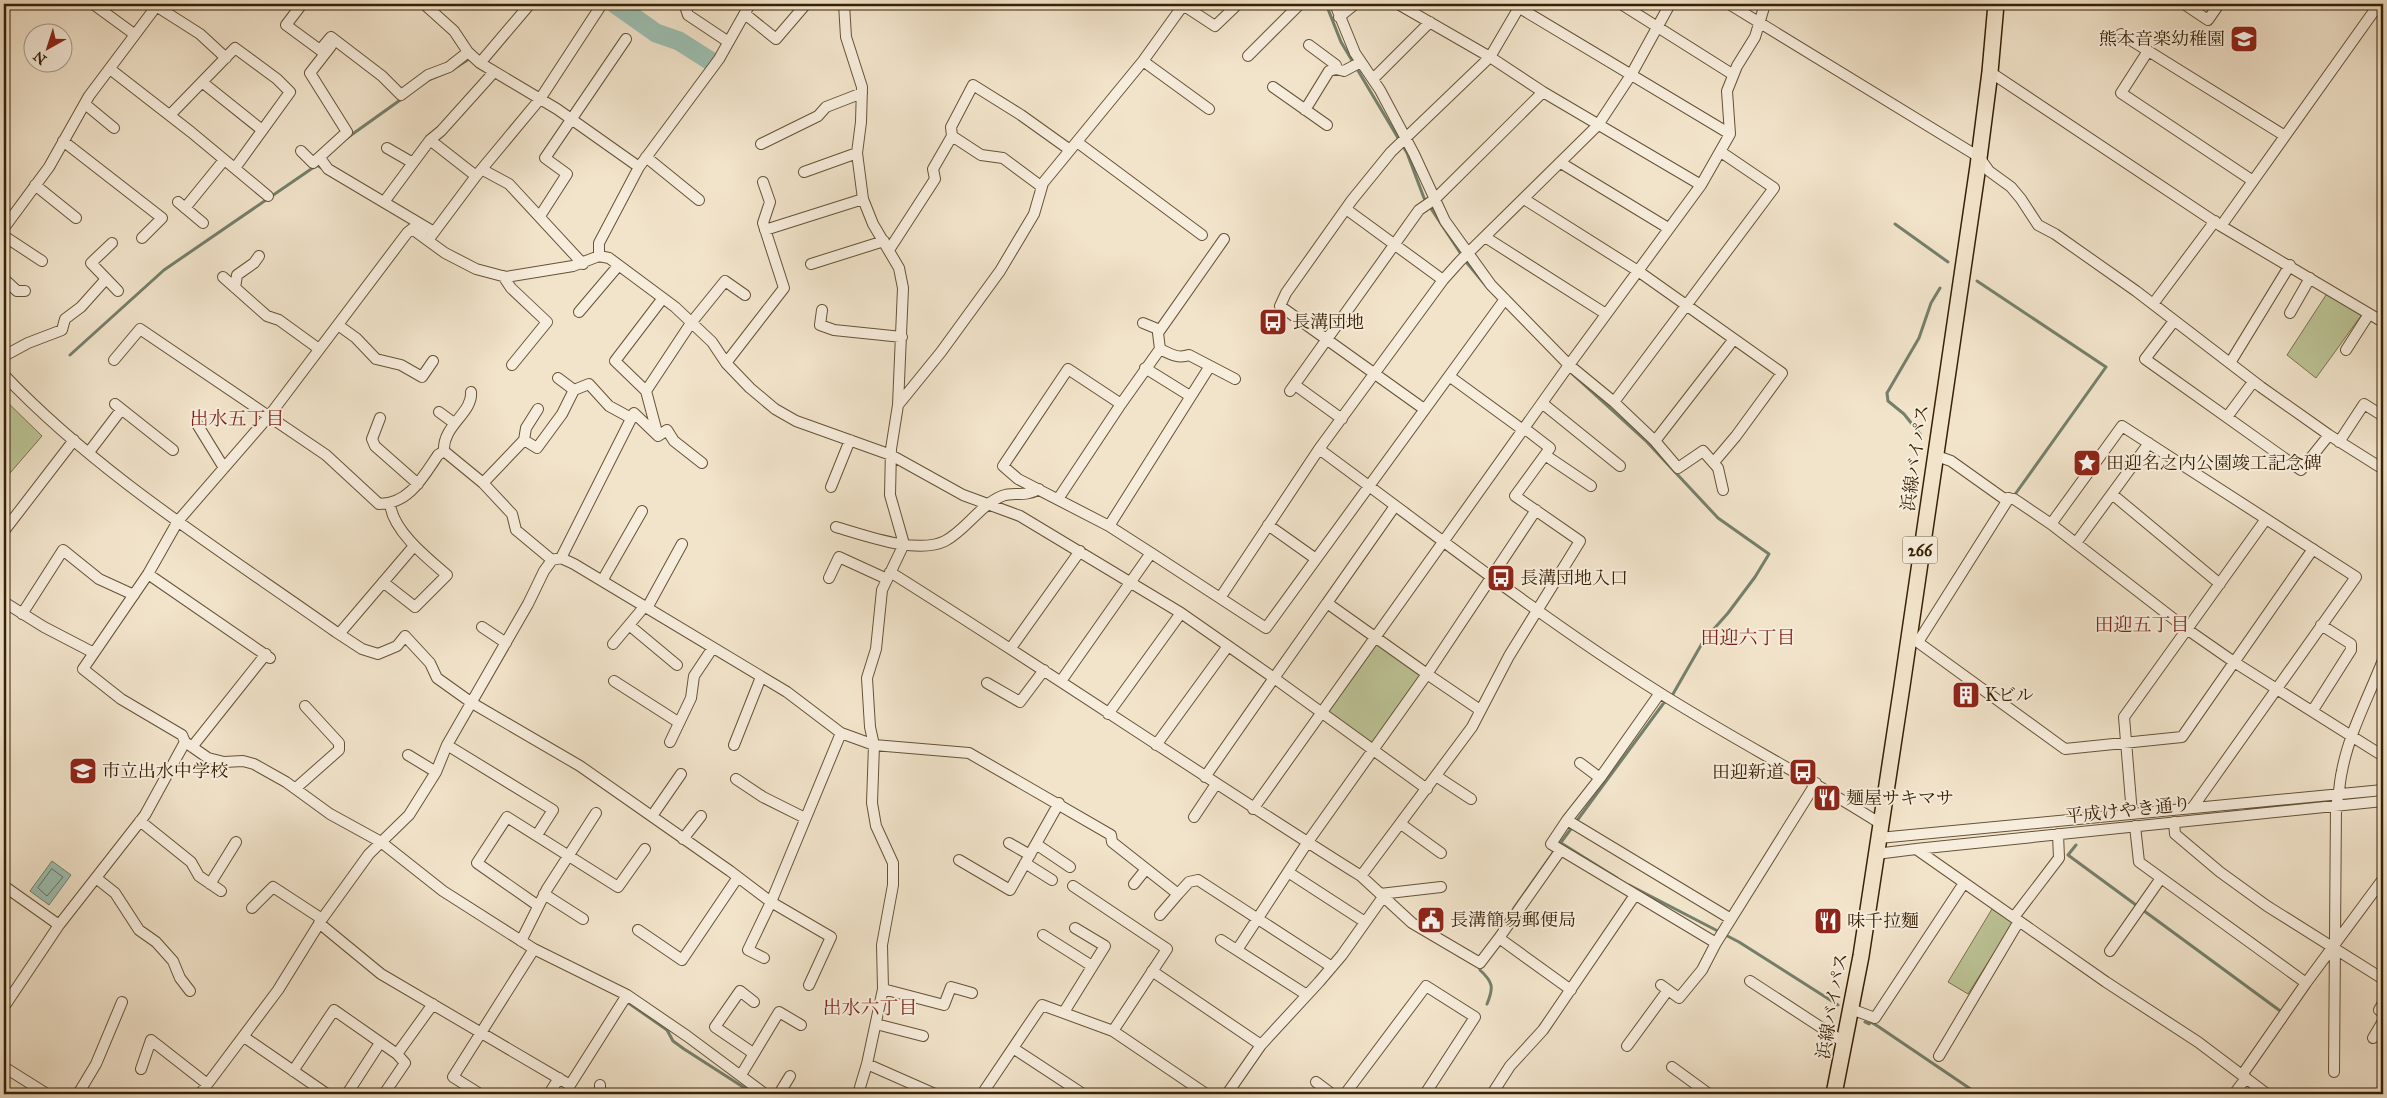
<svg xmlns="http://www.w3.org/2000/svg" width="2387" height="1098" font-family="'IM FELL Great Primer','Noto Serif JP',serif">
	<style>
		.green { fill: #bcc496; stroke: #7a724d }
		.water { fill: #9cbfb2; stroke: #74806c }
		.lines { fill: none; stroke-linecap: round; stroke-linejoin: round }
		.shore { stroke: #6a705b; stroke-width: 1 }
		.stream { stroke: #74806c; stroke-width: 3 }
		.river { stroke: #9cbfb2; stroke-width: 19 }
		.minor-casing { stroke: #665236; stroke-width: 12 }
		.highway-casing { stroke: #372104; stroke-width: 18 }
		.minor { stroke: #f7eddd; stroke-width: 10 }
		.highway { stroke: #f2e4cb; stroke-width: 15 }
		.labels { text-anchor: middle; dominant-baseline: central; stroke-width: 4; stroke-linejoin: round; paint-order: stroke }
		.shield { fill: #f7eddd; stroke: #715e45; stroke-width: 1 }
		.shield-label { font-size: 16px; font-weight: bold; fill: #372104 }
		.poi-label { font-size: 18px; fill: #372104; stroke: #f7eddd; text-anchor: start }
		.street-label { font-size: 18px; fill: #372104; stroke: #f7eddd }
		.neighbourhood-label { font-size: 19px; fill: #7a1f14; stroke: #f7eddd }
	</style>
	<rect width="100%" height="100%" fill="#f2e4cb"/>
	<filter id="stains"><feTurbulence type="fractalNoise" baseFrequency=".004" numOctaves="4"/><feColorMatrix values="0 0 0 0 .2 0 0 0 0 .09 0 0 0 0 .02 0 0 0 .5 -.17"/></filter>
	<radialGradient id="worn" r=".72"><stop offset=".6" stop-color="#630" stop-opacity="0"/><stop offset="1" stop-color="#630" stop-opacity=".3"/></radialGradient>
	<path class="green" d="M2328 292 2363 313 2316 378 2287 355Z
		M4 399 42 436 4 480Z
		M1378 642 1424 675 1373 747 1328 711Z
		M1992 909 2013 923 1968 994 1948 982Z"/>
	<path class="water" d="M52 861 71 875 49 905 30 891Z"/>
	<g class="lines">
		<path class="shore" d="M52 869 63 877 47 896 38 888Z"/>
		<path class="stream" d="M1326 4 1341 42 1407 153 1424 198 1467 263 1487 287
			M455 68 469 59
			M426 81 450 71
			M347 138 403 98
			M1895 224 1948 262
			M1977 281 2106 367 2016 493
			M70 355 164 270 317 165 323 169
			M1920 434 1904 414 1888 401 1887 393 1919 338 1931 303 1940 288
			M1561 843 1617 878
			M1559 845 1663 704 1673 694 1704 640 1728 613 1755 577 1769 554 1718 518 1647 442 1568 370
			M2076 845 2068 855 2283 1013
			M1629 885 1739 942 1838 1005
			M1514 908 1555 850
			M1479 964 1480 970C1493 982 1494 987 1487 1004
			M627 1002 667 1030 673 1041 684 1049 754 1094
			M1865 1022 1869 1024 1871 1022 1879 1027 1978 1094"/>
		<path class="river" d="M615 4 656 33 679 41 712 62"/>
		<defs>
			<path id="minor" d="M93 4 134 34
				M302 4 286 25 320 50 331 37 382 76 401 95 428 75 449 67 468 52
				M424 4 454 31 468 52 480 63 557 109 639 167
				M688 4 685 6 688 15 727 41
				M844 4 846 37 862 87 861 122 857 153 863 199 873 224 899 268 903 288 898 405 891 449 890 495 904 544 882 590 876 649 867 678 870 727 874 745 872 803 876 826 893 863V885L882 945 883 989 867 1064 858 1094
				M1335 4 1355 53 1380 90 1414 154 1445 221 1491 285 1569 365 1614 402 1655 441 1678 468 1703 451 1718 468 1723 490
				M1398 4 1490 57 1543 92 1701 185
				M1513 4 1730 134
				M1621 4 1732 74
				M1729 4 1979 157 1989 171 2011 187 2021 199 2038 225 2055 234 2136 291 2261 387 2329 435 2383 469
				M2184 4 2208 20 2219 4
				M1183 5 1215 26 1238 4
				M156 6 200 34 226 58
				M745 14 776 39 806 4
				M1339 17 1355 4
				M2121 34 2285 136
				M1309 45 1336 65V69
				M2148 51 2121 93 2253 181
				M1248 56 1300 4
				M1143 61 1209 109
				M480 63 530 4
				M110 69 191 132 268 196
				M1990 72 2221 226 2383 322
				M1373 79 1430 22
				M202 82 262 130
				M1273 87 1327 125
				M85 104 114 128
				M1305 110 1329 71 1336 69 1344 71 1361 62
				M170 115 235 48 277 79 290 92 235 168
				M952 136 981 155 1003 158 1042 187
				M430 140 476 176
				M63 141 162 218 142 238
				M1077 142 1202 235
				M761 144 818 116 826 107 862 93
				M387 148 413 163
				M301 151 313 163 347 132 310 73 331 46
				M646 157 699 200
				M320 158 328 169 434 232
				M1561 163 1668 228
				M483 170 509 184 583 264
				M804 172 857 153
				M35 185 76 218
				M1524 199 1638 271 1782 373 1736 436 1714 462
				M178 202 203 223
				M384 202 430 140 441 131 494 72
				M185 208 224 160
				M1346 209 1443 280
				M540 216 567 174 545 158 626 39
				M2221 226 2379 4
				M4 228 49 167 89 96 158 4
				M765 230 863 199
				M4 236 42 261
				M1485 237 1606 314
				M429 239 476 176 540 99 602 4
				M112 243 91 263 118 291
				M889 250 935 179 933 169 952 136 951 127 973 85 1021 115 1070 150
				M599 256V243L639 167 719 59 750 4
				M811 264 884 241
				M503 276 511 288 547 322 512 365
				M223 277 267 316 279 320 319 349
				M4 279 17 291H25
				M235 288 237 275 254 263 259 256
				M2153 304 2215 221
				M822 310 820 325 834 330 902 337
				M579 312 618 266
				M2290 313 2310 278
				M2174 321 2145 359 2301 470 2329 435
				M1143 323 1160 330
				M338 325 356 338 376 359 401 365 422 377 433 361
				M1160 349C1170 354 1178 359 1189 355L1235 379
				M2346 350 2369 314
				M4 356 28 343 62 330 65 319 81 307 106 279
				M114 360 140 329 326 455 379 504C409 504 423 477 438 455L444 451 483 483 512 514 516 530 552 560 561 558 574 564 787 692 841 733 874 745 969 753 1111 835 1112 842 1178 894 1189 882 1198 880 1332 967
				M726 363 784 288 763 223 770 202 763 182
				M2230 363 2290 265
				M1210 366 1109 526 1018 479 1003 466 1068 369 1121 404 1160 349 1158 333 1224 239
				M1145 368 1190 396
				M4 375C100 476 222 551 336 632L362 649 378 654 397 646 405 636 430 663 437 678 472 703 580 766 730 871 771 902 841 733
				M1449 376 1523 430
				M558 378 574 390
				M1295 385 1342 419
				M646 391 615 361 663 298
				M1290 391 1419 210 1435 199 1543 92
				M1614 402 1774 188 1721 152
				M1542 403 1620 466
				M115 404 173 450
				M898 405 941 352 1000 271 1034 214 1043 183 1143 61 1184 4
				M1424 409 1280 306 1286 293 1352 200 1391 152 1490 57 1521 4
				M439 412 454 423
				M2227 417 2253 382
				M380 418 372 439 375 446 418 484
				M197 424 224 468
				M658 436 667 430 674 441 702 463
				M524 440 526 428 538 409
				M1655 441 1734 339
				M2339 442 2364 404 2383 416
				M1319 449C1432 532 1542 619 1660 693 1733 739 1809 778 1881 824
				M444 451C442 426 473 413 471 392
				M89 452 121 410
				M1545 455 1591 486
				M1934 455 1951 461 2003 498 2014 499 2051 524 2188 630 2234 662 2383 756
				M483 483 524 440 537 448 562 414 574 390 589 384 609 406 631 418
				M831 487 850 440
				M2112 494 2220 584
				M1058 499 1121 404
				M2051 524 2122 426 2356 577 2193 807
				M1268 525 1316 559
				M836 527C864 535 917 555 945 541 966 530 980 505 1002 496 1014 491 1024 498 1039 489
				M4 531 74 440
				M2076 543 2149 443
				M1151 553 1266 628 1505 299
				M561 558 634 413 658 436 646 391 691 323 725 281 745 295
				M890 572C1048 671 1203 777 1361 876L1472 727 1509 656 1580 541 1515 496 1550 448 1524 428
				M148 574 270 658
				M829 578 839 557 887 579
				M602 581 642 511
				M383 582 415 607 447 575C427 558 393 531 390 504
				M1220 598 1319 449 1443 280 1460 261 1598 125 1631 75 1670 4
				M4 602 44 627 94 653
				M1327 603 1395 506
				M647 608 682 544
				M22 614 63 550 99 579 134 595
				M629 625 677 665
				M482 627 506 643
				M339 634 414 546
				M1908 635 2065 749 2182 737 2313 549
				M1918 642 2009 498
				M613 644 644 607
				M1011 648 1080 551
				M614 681 678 722
				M1061 681 1151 553 1109 526
				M987 683 1020 702 1044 670
				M1660 693 1600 778 1567 820 1731 919
				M1480 710 1427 674 1536 510
				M2313 710 2351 650V644L2321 625
				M1108 714 1181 613
				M670 742 691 698 694 676 712 649
				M447 745 553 810 537 835
				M734 745 761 677
				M1156 745 1228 646
				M192 747 266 654
				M408 755 436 772
				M1580 763 1600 778
				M1436 776 1471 799
				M1205 777 1274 678 1427 789
				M736 779 763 797 805 818
				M296 788 339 750V743L305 706
				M1253 809 1569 365 1701 185 1730 134 1727 91 1737 66 1755 37 1765 4
				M2132 814 2124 717 2266 519
				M652 816 681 774
				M1194 817 1216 784
				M1567 820 1551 844 1716 943 1816 783
				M140 821 191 862 199 876 221 891
				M2174 822 2175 834 2220 872 2267 906 2383 979
				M1401 824 1441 853
				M2135 826 2139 862 2306 983
				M1879 838 2383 790
				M683 839 701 816
				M1009 843 1030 855
				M1036 844 1070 867
				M1916 849 2106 982 2198 1042 2267 1094
				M1560 851 1499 938 1571 990
				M1876 854 1916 849 2383 801
				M959 860 1010 890 1059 803
				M1025 863 1052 880
				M1288 872 1365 922
				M1361 876 1412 923 1480 963 1499 938
				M96 878 115 893 139 930 156 942 173 961 180 978 190 991
				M210 884 236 842
				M1134 884 1146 869
				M4 886 59 925
				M1073 886 1167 949 1113 1031
				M544 894 583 919
				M1380 894 1441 887
				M537 905 477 863 507 817 618 887 645 849
				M252 908 273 887 322 919
				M1160 915 1178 894
				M2014 917 2059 858 2058 834
				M319 923 381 974 570 1085 627 995
				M638 930 682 960 738 877
				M1043 935 1092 966
				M1221 940 1307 995
				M521 941 547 889 596 813
				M2110 951 2161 878
				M764 958 748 950 771 902 831 937 809 985
				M1152 971 1261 1045
				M1750 981 1845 1043
				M1661 985 1679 998 1702 970 1716 943
				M883 989 944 1005 951 987 972 993
				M2383 1003 2379 1010 2383 1013
				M4 1007 59 925 145 815 185 742
				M1851 1009 1875 1018 1964 883
				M1064 1012 1105 946 1075 928
				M876 1024 923 1036
				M244 1037 327 1094
				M2373 1038 2383 1021
				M1627 1046 1668 990
				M1013 1048 1083 1094
				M753 1053 715 1027 740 991 754 1002
				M1939 1056 2019 921
				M867 1064 935 1094
				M4 1067 47 1094
				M1672 1067 1709 1094
				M141 1069 151 1040 206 1083
				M293 1071 334 1010 397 1054 433 1004
				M2334 1072 2336 805C2340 794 2339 783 2342 771 2349 733 2369 696 2383 660
				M741 1075 779 1012 801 1025
				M2242 1075 2306 983 2383 879
				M1316 1082 1332 1094
				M78 1094 96 1064 122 1002
				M200 1094 278 990 322 919 369 854 409 815 436 772 447 745 528 604 544 571 552 560
				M347 1094 380 1043
				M384 1094 405 1063 397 1054
				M480 1094 453 1077 534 949
				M549 1094 559 1078
				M600 1094V1085
				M765 1094 687 1036 627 995 534 949 443 891 381 842 330 814 286 782 254 764 243 761 224 762 208 758 185 742 182 735 121 699 83 669 148 574 178 521 269 416 407 233 412 229 445 253 476 269 506 277 573 266 599 256 609 258 675 307 712 342 726 363 750 388 775 409 796 421 891 455 963 495 1020 516 1181 613 1274 678 1327 603 1427 674 1307 843 1237 950
				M779 1094 790 1076
				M982 1094 1042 1005 1113 1031 1206 1094
				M1227 1094 1261 1045 1319 982 1342 955 1383 897
				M1345 1094 1426 986 1475 1017 1425 1094
				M1492 1094 1510 1066 1543 1030 1635 895
				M2234 1094 2246 1078"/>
			<path id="highway" d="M1834 1094 1861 956 1902 686 1978 166 1990 72 1996 4"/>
		</defs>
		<use href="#minor" class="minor-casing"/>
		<use href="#highway" class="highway-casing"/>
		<use href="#minor" class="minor"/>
		<use href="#highway" class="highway"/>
	</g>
	<defs>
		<symbol id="school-square" viewBox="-11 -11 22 22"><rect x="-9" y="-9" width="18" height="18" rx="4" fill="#8f2418" stroke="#f7eddd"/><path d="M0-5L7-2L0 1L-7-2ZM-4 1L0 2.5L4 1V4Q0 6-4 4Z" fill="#fff"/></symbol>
		<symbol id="bus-square" viewBox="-11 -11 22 22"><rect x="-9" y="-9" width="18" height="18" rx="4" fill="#8f2418" stroke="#f7eddd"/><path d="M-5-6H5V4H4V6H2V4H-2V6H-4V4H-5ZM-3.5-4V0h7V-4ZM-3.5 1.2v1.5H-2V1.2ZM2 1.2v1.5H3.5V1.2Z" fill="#fff"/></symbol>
		<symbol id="sight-square" viewBox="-11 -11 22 22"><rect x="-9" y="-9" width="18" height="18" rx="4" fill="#8f2418" stroke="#f7eddd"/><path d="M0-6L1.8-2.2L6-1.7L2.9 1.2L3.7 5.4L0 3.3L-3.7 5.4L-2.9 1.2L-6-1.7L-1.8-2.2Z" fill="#fff"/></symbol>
		<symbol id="building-square" viewBox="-11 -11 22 22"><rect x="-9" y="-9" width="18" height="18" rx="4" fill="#8f2418" stroke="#f7eddd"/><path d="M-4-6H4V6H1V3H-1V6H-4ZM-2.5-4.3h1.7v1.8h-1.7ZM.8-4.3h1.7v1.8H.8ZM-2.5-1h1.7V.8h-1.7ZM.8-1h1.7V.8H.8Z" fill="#fff"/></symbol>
		<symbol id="restaurant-square" viewBox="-11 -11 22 22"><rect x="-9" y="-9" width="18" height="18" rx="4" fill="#8f2418" stroke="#f7eddd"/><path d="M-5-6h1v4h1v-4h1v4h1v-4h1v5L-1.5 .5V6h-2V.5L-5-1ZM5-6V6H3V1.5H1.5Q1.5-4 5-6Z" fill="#fff"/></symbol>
		<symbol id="civic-square" viewBox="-11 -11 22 22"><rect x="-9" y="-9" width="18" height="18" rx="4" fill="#8f2418" stroke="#f7eddd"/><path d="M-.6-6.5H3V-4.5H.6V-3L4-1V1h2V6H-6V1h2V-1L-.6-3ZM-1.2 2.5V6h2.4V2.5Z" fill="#fff"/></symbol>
	</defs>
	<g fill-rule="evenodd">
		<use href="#school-square" x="2228" y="23" width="32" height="32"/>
		<use href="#bus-square" x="1257" y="306" width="32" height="32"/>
		<use href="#sight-square" x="2071" y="447" width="32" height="32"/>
		<use href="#bus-square" x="1485" y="562" width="32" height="32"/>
		<use href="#building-square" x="1950" y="679" width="32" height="32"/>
		<use href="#school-square" x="67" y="755" width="32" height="32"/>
		<use href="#bus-square" x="1787" y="756" width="32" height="32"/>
		<use href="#restaurant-square" x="1811" y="782" width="32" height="32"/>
		<use href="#civic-square" x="1415" y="904" width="32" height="32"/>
		<use href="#restaurant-square" x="1812" y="905" width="32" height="32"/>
	</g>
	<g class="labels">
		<rect class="shield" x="1902.5" y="536.5" width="35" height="27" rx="4"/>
		<g class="shield-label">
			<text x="1920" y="550">266</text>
		</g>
		<g class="poi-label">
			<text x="2225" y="39" text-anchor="end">熊本音楽幼稚園</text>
			<text x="1292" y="322">長溝団地</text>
			<text x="2106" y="463">田迎名之内公園竣工記念碑</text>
			<text x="1520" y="578">長溝団地入口</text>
			<text x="1985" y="695">Kビル</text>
			<text x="102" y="771">市立出水中学校</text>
			<text x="1784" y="772" text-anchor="end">田迎新道</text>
			<text x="1846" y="798">麺屋サキマサ</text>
			<text x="1450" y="920">長溝簡易郵便局</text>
			<text x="1847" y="921">味千拉麵</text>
		</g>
		<g class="street-label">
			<text transform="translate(1915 458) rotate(-82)">浜線バイパス</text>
			<text transform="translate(2128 810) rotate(-6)">平成けやき通り</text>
			<text transform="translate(1832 1006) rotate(-80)">浜線バイパス</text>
		</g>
		<g class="neighbourhood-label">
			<text x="237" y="418">出水五丁目</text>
			<text x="2142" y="624">田迎五丁目</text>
			<text x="1748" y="637">田迎六丁目</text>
			<text x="870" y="1007">出水六丁目</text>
		</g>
	</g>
	<rect width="2387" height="1098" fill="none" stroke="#f2e4cb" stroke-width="20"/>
	<rect x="5" y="5" width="2377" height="1088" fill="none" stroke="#372104" stroke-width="2.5"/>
	<rect x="10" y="10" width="2367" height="1078" fill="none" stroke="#372104"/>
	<g transform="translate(48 48) rotate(219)"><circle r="24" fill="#f7eddd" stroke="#aa9b86"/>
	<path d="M0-4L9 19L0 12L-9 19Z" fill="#8f2418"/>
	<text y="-8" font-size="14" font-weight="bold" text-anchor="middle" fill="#372104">N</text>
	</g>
	<rect width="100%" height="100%" filter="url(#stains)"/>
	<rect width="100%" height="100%" fill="url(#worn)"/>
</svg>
